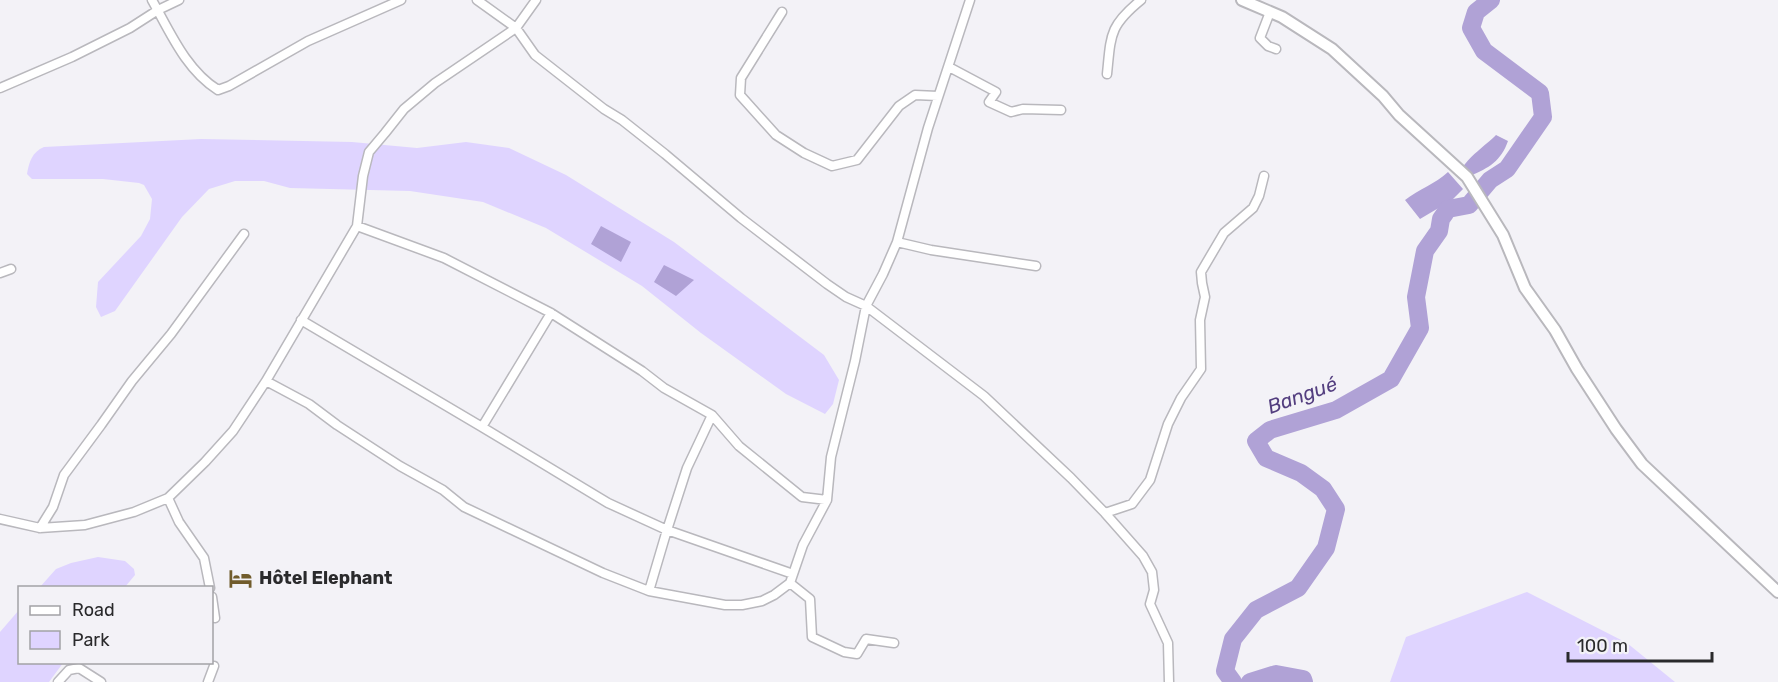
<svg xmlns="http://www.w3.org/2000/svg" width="1778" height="682" font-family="Rubik,sans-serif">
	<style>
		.green { fill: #dfd4ff }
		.water { fill: #b0a2d6 }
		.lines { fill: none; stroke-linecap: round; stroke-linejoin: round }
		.river { stroke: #b0a2d6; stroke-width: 18 }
		.street-casing { stroke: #b9b8bd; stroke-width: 11 }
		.secondary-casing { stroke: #b9b8bd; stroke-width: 14 }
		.street { stroke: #fff; stroke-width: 8 }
		.secondary { stroke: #fff; stroke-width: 10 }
		.labels { text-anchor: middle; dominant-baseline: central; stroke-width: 5; stroke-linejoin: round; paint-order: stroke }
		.poi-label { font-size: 18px; font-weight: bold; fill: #2a2a2c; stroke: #f3f2f7; text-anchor: start }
		.water-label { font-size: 20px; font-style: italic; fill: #533e7f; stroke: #f3f2f7 }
	</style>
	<rect width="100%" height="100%" fill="#f3f2f7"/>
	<path class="green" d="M201 139 352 142 417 148 466 142 509 148 566 175 674 242 824 355 839 380 833 404 825 414 786 394 701 333 642 286 546 228 483 202 410 191 290 188 264 181H235L209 189 182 217 115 311 101 317 96 307 98 282 141 236 150 219 152 199 144 185 139 183 103 179H32L27 174C29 162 32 152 44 147Z
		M98 557 125 561 134 569 135 575 125 587H40L56 569 71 563Z
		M1527 592 1627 643 1675 682H1390L1406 637Z
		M19 610 20 662 63 663 49 682H0V632Z"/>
	<path class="water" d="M1496 135 1508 141C1501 161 1489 168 1470 176L1462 169C1467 158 1486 145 1496 135Z
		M1448 172 1463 189 1452 200 1420 219 1405 200C1419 189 1435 184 1448 172Z
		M601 226 631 242 621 262 591 244Z
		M664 265 694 280 676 296 654 282Z"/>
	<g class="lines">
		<path class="river" d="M1233 682 1225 671 1233 639 1256 610 1298 588 1326 548 1336 509 1323 489 1301 473 1266 458 1256 441 1270 430 1336 410 1391 379 1420 328 1416 297 1425 251 1439 231 1441 219 1448 209 1469 205 1490 180 1507 169 1543 117 1540 93 1484 51 1471 28 1476 12 1491 0
			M1250 682 1276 674 1303 679 1304 682"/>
		<defs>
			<path id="street" d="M152 0C170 32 186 70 218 90L229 86 308 41 401 0
				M477 0 516 28 535 55 604 109 622 120 665 154 741 218 827 284 846 297 866 306 984 396 1071 478 1105 513 1143 556 1152 572 1154 590 1150 604 1168 643 1169 682
				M782 12 741 78 740 95 776 135 804 153 832 166 857 160 899 106 915 95 938 96
				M1270 12 1260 38 1268 46 1276 49
				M949 67 996 92 989 102 1011 112 1023 109 1061 110
				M1107 74C1111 35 1109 26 1141 0
				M0 88 72 57 130 28 158 10 179 0
				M357 226 363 176 369 152 385 133 404 109 435 83 516 28 536 0
				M897 242 931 250 1036 266
				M0 273 11 269
				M551 313 482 427 608 503 667 530 687 468 712 415
				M301 320 482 427
				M266 381 357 226 444 258 551 313 642 371 664 388 712 415 739 446 802 497 827 500
				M168 498 179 522 204 558 210 588
				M1105 513 1132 504 1150 480 1168 424 1181 398 1201 369 1200 320 1205 297 1202 283 1201 272 1224 233 1253 208 1259 196 1264 176
				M0 519 40 528 85 525 134 512 168 498 205 462 233 431 266 381 309 404 337 425 400 466 443 490 464 507 603 573 649 591 725 605H742L762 601 774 595 790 583 803 545 827 500 831 457 855 361 866 306 883 274 897 242 928 128 970 0
				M40 528 53 507 64 475 101 425 132 381 171 334 244 234
				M790 583 810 599 812 637 844 652 857 654 866 639 894 643
				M649 591 667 530 793 574
				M212 597 215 618
				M58 682 69 670 79 668 101 682
				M208 682 214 666"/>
			<path id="secondary" d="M1242 0 1282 17 1332 49 1383 96 1399 115 1467 177 1503 235 1525 288 1555 330 1577 369 1616 429 1642 464 1778 592"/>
		</defs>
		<use href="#street" class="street-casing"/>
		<use href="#secondary" class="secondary-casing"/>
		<use href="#street" class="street"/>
		<use href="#secondary" class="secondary"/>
	</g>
	<defs>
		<symbol id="hotel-bare" viewBox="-9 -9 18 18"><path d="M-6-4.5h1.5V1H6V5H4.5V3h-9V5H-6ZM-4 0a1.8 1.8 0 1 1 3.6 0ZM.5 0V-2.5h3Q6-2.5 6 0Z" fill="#715c2c" stroke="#f3f2f7" stroke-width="2.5" paint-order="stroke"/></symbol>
	</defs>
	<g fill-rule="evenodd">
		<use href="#hotel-bare" x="224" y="562" width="33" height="33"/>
	</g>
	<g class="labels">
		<g class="poi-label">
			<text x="259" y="578">Hôtel Elephant</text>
		</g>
		<g class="water-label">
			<text transform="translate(1302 395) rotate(-20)">Bangué</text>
		</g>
	</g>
	<rect x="18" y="586" width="195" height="78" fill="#f3f2f7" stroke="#a3a2a6" stroke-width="1.5"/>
	<rect x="30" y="606" width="30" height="9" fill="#ffffff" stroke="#a3a2a6" stroke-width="1.5"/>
	<text x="72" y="616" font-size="18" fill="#2a2a2c">Road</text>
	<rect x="30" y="631" width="30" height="18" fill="#dfd4ff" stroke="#a3a2a6" stroke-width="1.5"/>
	<text x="72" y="646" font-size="18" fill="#2a2a2c">Park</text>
	<path d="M1568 652v9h144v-9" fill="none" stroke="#2a2a2c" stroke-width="3"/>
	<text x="1577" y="652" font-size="18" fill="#2a2a2c" stroke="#f3f2f7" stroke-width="4.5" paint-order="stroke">100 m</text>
</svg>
